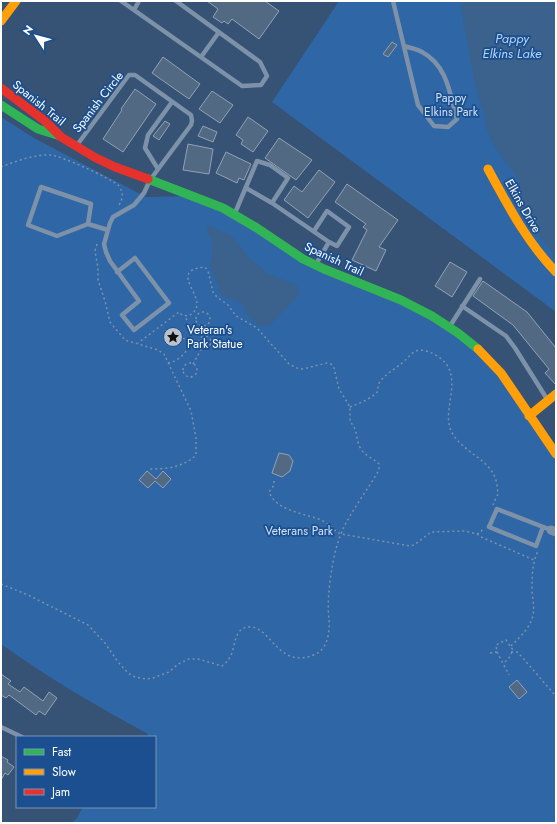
<svg xmlns="http://www.w3.org/2000/svg" width="557" height="824" font-family="Jost,sans-serif">
	<style>
		.green { fill: #2f66a5 }
		.water { fill: #3b618d }
		.building { fill: #526984; stroke: #92a2b6 }
		.lines { fill: none; stroke-linecap: round; stroke-linejoin: round }
		.path { stroke: #7d92a8; stroke-width: 1.5; stroke-dasharray: 2 3; stroke-linecap: butt }
		.lane { stroke: #7d92a8; stroke-width: 4.5 }
		.street { stroke: #7d92a8; stroke-width: 9 }
		.fast { stroke: #30b455; stroke-width: 9 }
		.slow { stroke: #ff9f0a; stroke-width: 9 }
		.jam { stroke: #e5322d; stroke-width: 9 }
		.labels { text-anchor: middle; dominant-baseline: central; stroke-width: 3.5; stroke-linejoin: round; paint-order: stroke }
		.park-label { font-size: 12px; fill: #cfe3fa; stroke: #1b4f8f }
		.street-label { font-size: 12px; fill: #fff; stroke: #1b4f8f }
		.poi-label { font-size: 12px; fill: #fff; stroke: #1b4f8f; text-anchor: start }
		.water-label { font-size: 13px; font-style: italic; fill: #b5d3f5; stroke: #1b4f8f }
	</style>
	<rect width="100%" height="100%" fill="#365274"/>
	<path class="green" d="M339 1H556V312L272 102Z
		M1 117 34 138 146 197 193 196 354 281 432 316 501 373 556 454V823H72C78 819 79 812 84 807H155V737H147L148 734C98 707 48 678 1 644Z"/>
	<path class="water" d="M460 1H556V261C552 249 543 240 534 230 527 221 521 210 516 200L520 186 515 174 496 149 487 130 486 119 475 85Z
		M207 226H211L215 229 231 235 249 258 268 274 296 285 298 288V296L270 325 260 326 246 314 243 304 236 300 222 296 210 265 213 247 211 243 212 240 206 229Z"/>
	<path class="building" d="M207 1H265L279 11 259 39 232 19 228 24 224 21 222 23 213 17 218 9Z
		M392 42 397 45 388 57 383 54Z
		M163 57 200 84 189 99 152 73Z
		M135 89 156 104 123 152 103 139 122 110 121 109Z
		M212 91 233 105 220 123 199 109Z
		M248 117 268 131 253 152 241 144 243 140 236 135Z
		M165 121 170 124 159 140 153 136Z
		M203 126 217 132 213 142 198 136Z
		M279 138 312 160 296 180 265 158Z
		M188 144 213 149 209 174 183 170Z
		M226 152 251 164 244 180 239 178 237 183 216 173Z
		M319 170 335 182 308 218 284 200 294 186 302 192Z
		M347 184 398 220 379 247 386 250 376 271 352 260 367 230 363 227 366 224 335 202Z
		M450 262 467 272 452 297 435 286Z
		M483 281 527 312 556 348V385L545 373 549 369 513 325 473 296Z
		M279 453 289 455 293 461 290 471 282 477 272 473Z
		M147 471 156 479 163 471 171 479 163 488 155 481 148 488 139 480Z
		M1 674 11 681 8 684 20 692 24 687 43 701 49 692 57 698 45 715 39 711 36 715 9 695 6 698 1 695Z
		M517 680 527 692 519 699 509 687Z
		M1 756 8 760 7 762 14 767 8 775 5 773 1 780Z"/>
	<g class="lines">
		<path class="path" d="M1 167C17 161 34 154 51 155 61 156 110 178 118 185 119 186 121 189 121 190 124 196 121 202 118 207
			M97 244 95 251 98 268V280L105 301 110 322 125 340 158 350 164 354 191 411 196 438V455C183 468 165 469 148 469
			M196 319a7 7 0 1 1 14 0a7 7 0 1 1-14 0Z
			M204 327V336
			M199 342a6 6 0 1 1 12 0a6 6 0 1 1-12 0Z
			M173 337 199 341
			M168 363C183 360 193 346 191 330 190 325 187 321 185 316
			M183 370a7 7 0 1 1 14 0a7 7 0 1 1-14 0Z
			M193 364 202 348
			M191 376 193 380
			M350 407C360 403 371 399 378 391V385C383 375 394 370 402 363 407 359 411 353 416 351 425 347 443 358 447 365 461 387 439 415 454 436 467 455 493 460 497 485 497 488 498 491 498 494 497 497 494 501 493 505
			M274 481V485L269 492C277 512 306 513 323 521 330 524 334 531 341 534L410 546 414 545 431 532 465 531 477 534 481 532 483 528
			M477 534 481 537 534 560
			M1 584 28 595 88 625 105 643 118 662 128 673 135 677 146 679 153 678 169 672 178 664 189 659H198L222 666C225 663 228 661 230 657 236 647 233 627 250 627 272 627 278 671 316 654 328 648 330 631 329 619 326 596 333 548 344 527 354 507 368 489 379 470V464C373 458 365 456 361 449 355 440 359 430 350 422V407L339 389 334 368 331 364 327 363 303 369 297 368 289 364 257 328 236 316 228 305 217 297 213 292 208 271 205 267C162 271 217 302 188 316L182 315 179 312 138 343
			M511 646C519 638 528 630 532 619 535 610 533 601 532 591 532 578 532 563 538 551
			M497 652 509 675
			M511 652H517L522 657 554 694
			M490 653 497 652 496 645 506 640 513 650 509 658 503 664"/>
		<path class="lane" d="M121 1 242 86 261 85 267 76 260 62 176 1
			M393 1 418 105 434 126 448 127 457 119C450 94 447 65 422 52 417 49 410 48 404 46
			M134 10 139 1
			M201 57 219 32
			M77 145 129 75H135L191 115 192 121 191 125 150 180 144 193 134 205 113 217 110 223 104 244 106 252 110 261 139 301 122 315 134 330 169 303 135 258 117 272
			M158 169 145 148 148 135 172 102
			M246 188 272 203
			M235 213 257 161 270 165 288 178 272 203 329 242 316 264
			M88 224 91 204 41 187 28 225 57 236 88 224 108 230
			M314 231 327 211 349 227 337 246 329 242
			M462 306 506 336 515 348 547 399
			M450 326 480 279
			M543 527 536 546 489 527 497 509 551 530
			M1 727 22 737"/>
		<path class="street" d="M551 530 556 532"/>
		<path class="fast" d="M1 105 38 129 57 135
			M148 179 223 208 257 228 303 259 324 269 401 300 432 316 458 333 478 349"/>
		<path class="slow" d="M1 21 16 1
			M488 169C508 206 527 242 556 272
			M478 349 501 373 556 454
			M529 416 556 394"/>
		<path class="jam" d="M1 88 45 121 61 137 96 158 115 167 148 179"/>
	</g>
	<defs>
		<symbol id="sight-disc" viewBox="-11 -11 22 22"><circle r="9.5" fill="#b9c2ce" stroke="#1b4f8f"/><path d="M0-6L1.8-2.2L6-1.7L2.9 1.2L3.7 5.4L0 3.3L-3.7 5.4L-2.9 1.2L-6-1.7L-1.8-2.2Z" fill="#111"/></symbol>
	</defs>
	<g fill-rule="evenodd">
		<use href="#sight-disc" x="162" y="326" width="22" height="22"/>
	</g>
	<g class="labels">
		<g class="park-label">
			<text x="451" y="98">Pappy<tspan x="451" dy="14">Elkins Park</tspan></text>
			<text x="299" y="531">Veterans Park</text>
		</g>
		<g class="street-label">
			<text transform="translate(98 102) rotate(-52)">Spanish Circle</text>
			<text transform="translate(39 103) rotate(39)">Spanish Trail</text>
			<text transform="translate(523 206) rotate(60)">Elkins Drive</text>
			<text transform="translate(334 259) rotate(25)">Spanish Trail</text>
		</g>
		<g class="poi-label">
			<text x="187" y="330">Veteran's<tspan x="187" dy="14">Park Statue</tspan></text>
		</g>
		<g class="water-label">
			<text x="512" y="38">Pappy<tspan x="512" dy="15">Elkins Lake</tspan></text>
		</g>
	</g>
	<rect width="557" height="824" fill="none" stroke="#ffffff" stroke-width="4"/>
	<rect x="16" y="736" width="140" height="72" fill="#1b4f8f" stroke="#7695bc"/>
	<rect x="24" y="749" width="20" height="6" fill="#30b455" stroke="#7695bc"/>
	<text x="52" y="756" font-size="12" fill="#ffffff">Fast</text>
	<rect x="24" y="769" width="20" height="6" fill="#ff9f0a" stroke="#7695bc"/>
	<text x="52" y="776" font-size="12" fill="#ffffff">Slow</text>
	<rect x="24" y="789" width="20" height="6" fill="#e5322d" stroke="#7695bc"/>
	<text x="52" y="796" font-size="12" fill="#ffffff">Jam</text>
	<g transform="translate(36 36) rotate(306)" stroke="#1b4f8f" stroke-width="3" paint-order="stroke">
	<path d="M0-3L7 15L0 10L-7 15Z" fill="#ffffff"/>
	<text y="-6" font-size="11" font-weight="bold" text-anchor="middle" fill="#ffffff">N</text>
	</g>
</svg>
